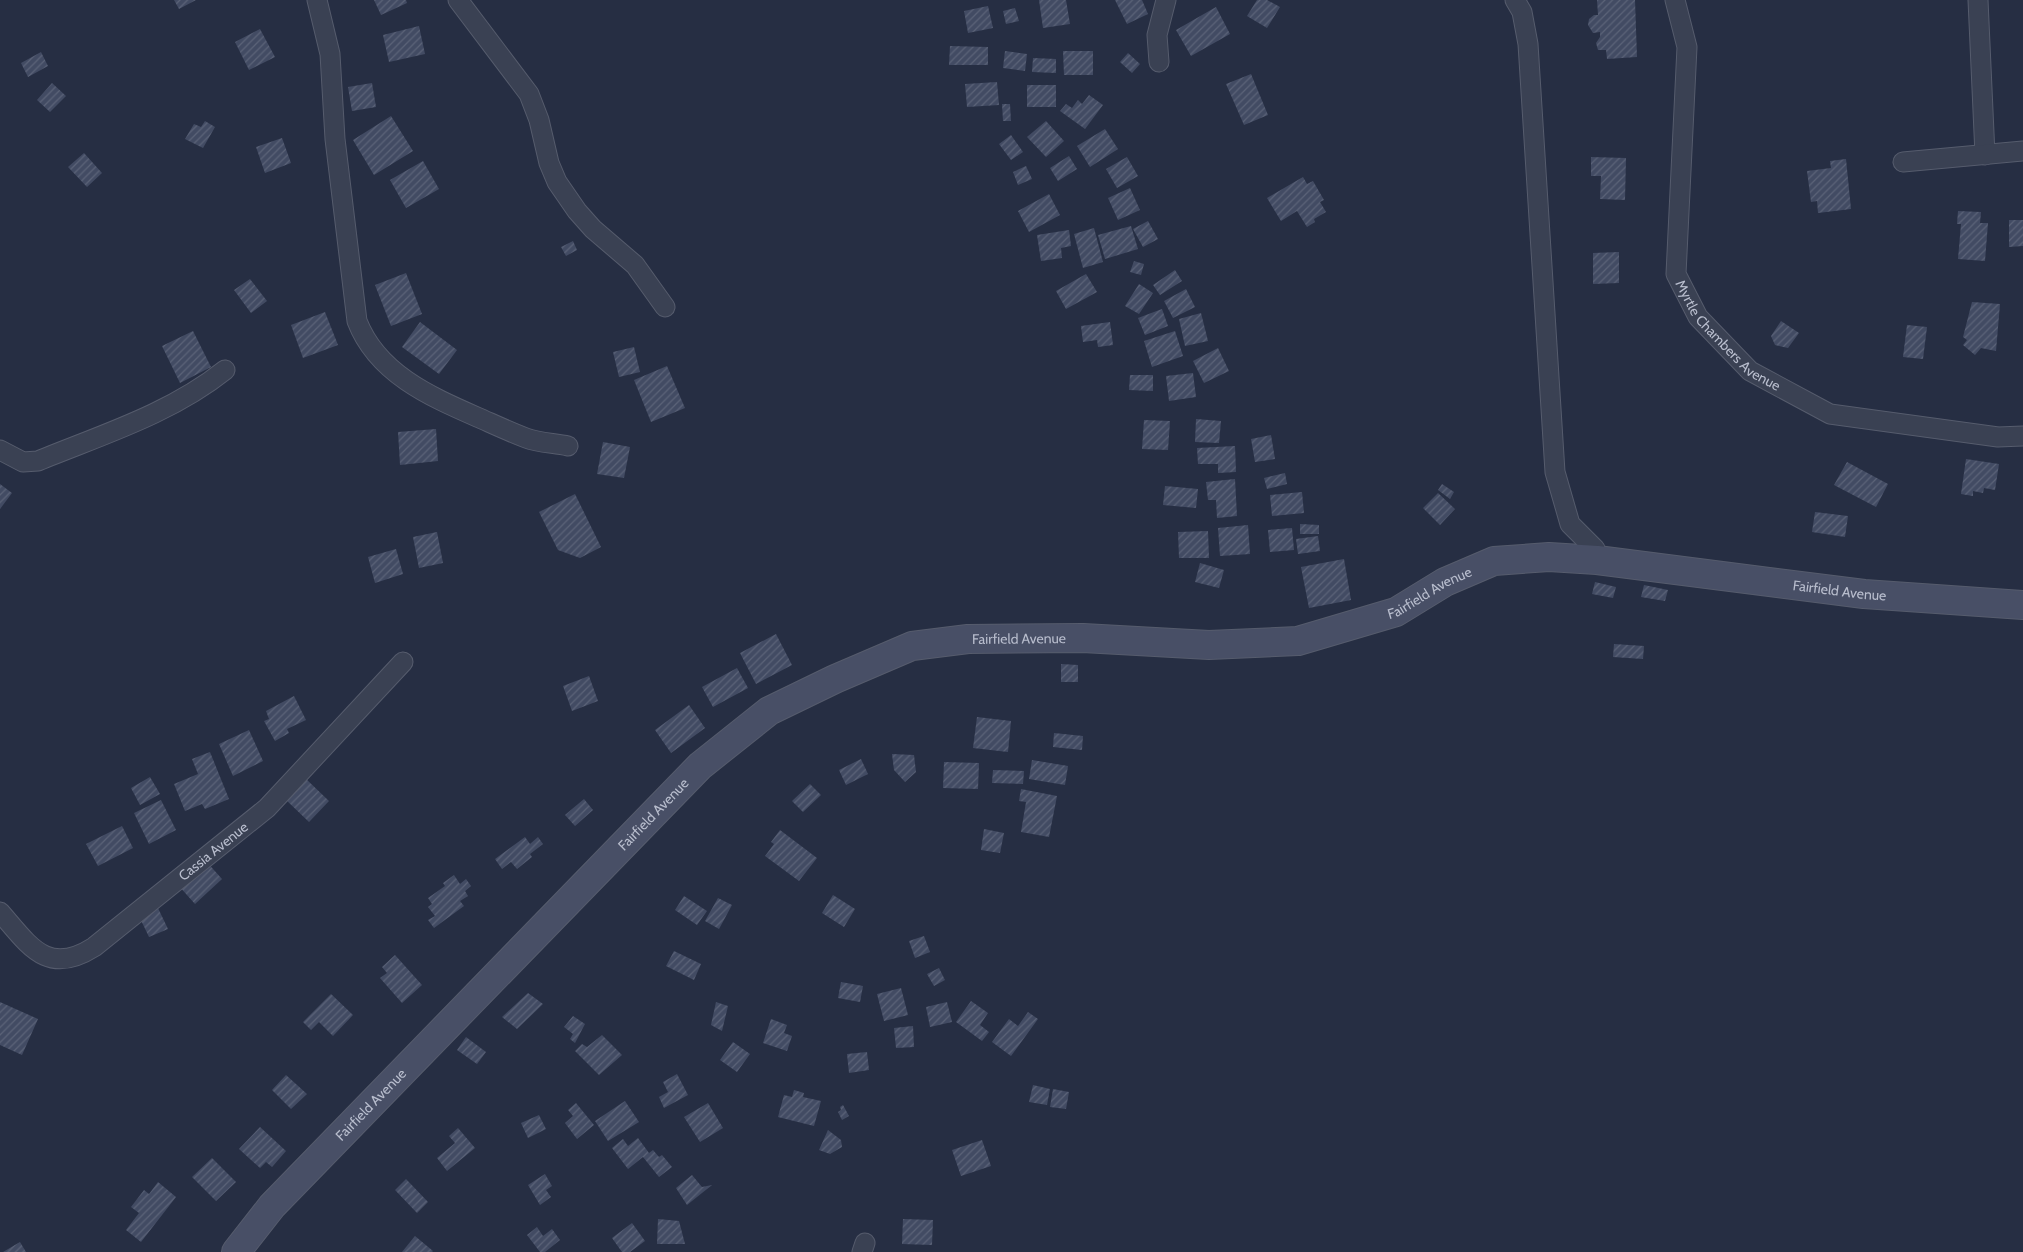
<svg xmlns="http://www.w3.org/2000/svg" width="2023" height="1252" font-family="Cabin,sans-serif">
	<style>
		.building { fill: url(#building-hatch) }
		.lines { fill: none; stroke-linecap: round; stroke-linejoin: round }
		.street-casing { stroke: #565c6d; stroke-width: 21 }
		.secondary-casing { stroke: #565c6d; stroke-width: 30 }
		.street { stroke: #3a4153; stroke-width: 19 }
		.secondary { stroke: #484f66; stroke-width: 28 }
		.labels { text-anchor: middle; dominant-baseline: central; stroke-width: 5; stroke-linejoin: round; paint-order: stroke }
		.street-label { font-size: 14px; fill: #b8bdcd; stroke: #1f2638 }
	</style>
	<defs>
		<pattern id="building-hatch" width="6" height="6" patternUnits="userSpaceOnUse" patternTransform="scale(1.25)"><rect width="6" height="6" fill="#424b63"/><path d="M-1 1l2-2M0 6l6-6M5 7l2-2" fill="none" stroke="#5b6378"/></pattern>
	</defs>
	<rect width="100%" height="100%" fill="#262e43"/>
	<path class="building" d="M174 0H196L179 9Z
		M374 0H406L407 3 381 15Z
		M1039 0H1066L1070 24 1043 28Z
		M1115 0H1142L1148 14 1127 24Z
		M1257 0H1267L1280 7 1267 28 1247 16Z
		M1597 0H1635L1637 57 1607 59 1606 50H1598L1596 43 1600 37V32L1593 33 1588 25 1589 19 1594 15H1598Z
		M988 6 993 28 968 33 964 11Z
		M1216 7 1230 34 1191 56 1176 30Z
		M1015 8 1019 21 1006 24 1003 11Z
		M419 26 425 54 389 62 383 35Z
		M260 29 275 57 249 70 235 42Z
		M950 46 988 47V65H949Z
		M1005 51 1027 54 1025 71 1003 68Z
		M1063 51H1093V75H1064Z
		M41 52 48 66 28 77 21 63Z
		M1128 53 1140 64 1132 73 1120 62Z
		M1033 58 1056 59V73L1032 72Z
		M1251 74 1268 115 1244 125 1226 84Z
		M997 82 999 105 967 107 965 84Z
		M52 83 66 96 50 112 37 100Z
		M372 83 376 107 352 111 348 87Z
		M1027 85H1056V107H1027Z
		M1089 95 1103 105 1085 129 1060 111 1066 104 1072 108 1078 100 1082 104Z
		M1002 104H1010L1011 121H1003Z
		M391 116 413 151 374 175 353 140Z
		M205 121 215 127 203 148 185 139 194 124 201 127Z
		M1046 121 1064 141 1046 157 1027 137Z
		M1105 129 1118 149 1090 167 1077 146Z
		M1011 135 1023 152 1011 160 999 144Z
		M282 138 291 163 265 173 256 147Z
		M84 153 102 173 87 187 68 167Z
		M1069 156 1077 169 1058 181 1050 168Z
		M1127 157 1138 176 1117 188 1106 169Z
		M1591 157 1626 158 1625 200 1600 199 1601 176H1591Z
		M1846 159 1851 209 1818 213 1817 201 1811 202 1807 171 1831 168 1830 161Z
		M423 161 439 189 406 208 390 180Z
		M1026 166 1032 179 1018 185 1013 172Z
		M1303 177 1307 184 1313 181 1324 200 1320 202 1326 212 1314 219 1315 222 1307 227 1297 211 1281 221 1267 198Z
		M1130 188 1140 210 1118 220 1108 198Z
		M1049 194 1060 215 1029 232 1018 211Z
		M1958 211 1981 212 1980 223H1988L1985 261 1958 259 1961 224H1957Z
		M2009 220H2023V246L2009 247Z
		M1148 221 1158 239 1143 247 1133 229Z
		M1131 226 1138 249 1105 259 1098 235Z
		M1094 228 1103 262 1083 268 1074 234Z
		M1069 230 1071 246 1061 248 1062 258 1041 261 1037 235Z
		M573 241 577 250 566 256 561 247Z
		M1619 252V283L1593 284V253Z
		M1134 261 1144 264 1141 275 1130 272Z
		M1175 270 1182 281 1160 295 1153 285Z
		M406 273 422 314 391 326 375 285Z
		M1086 274 1097 292 1066 309 1056 291Z
		M250 279 267 301 251 313 234 290Z
		M1139 284 1153 293 1139 314 1125 306Z
		M1186 289 1195 307 1173 318 1164 301Z
		M1972 302 2000 304 1996 351 1981 348 1975 355 1963 345 1967 340 1963 337Z
		M1162 309 1168 326 1145 335 1138 318Z
		M325 312 338 345 303 358 291 325Z
		M1201 313 1208 341 1185 346 1179 319Z
		M1781 321 1799 333 1788 348 1775 345 1771 336Z
		M420 322 457 350 439 374 402 347Z
		M1110 322 1113 345 1098 347 1097 340 1083 342 1081 326Z
		M1907 325 1927 327 1923 359 1903 357Z
		M193 331 211 367 180 383 162 346Z
		M1175 331 1183 356 1152 367 1144 341Z
		M634 347 640 372 619 377 613 352Z
		M1218 348 1229 371 1204 383 1193 361Z
		M667 366 685 408 651 422 634 380Z
		M1193 373 1196 397 1169 401 1166 376Z
		M1130 375H1153V391L1129 390Z
		M1196 419 1221 421 1219 443 1195 442Z
		M1144 420 1170 421 1168 450 1142 449Z
		M436 429 438 461 400 465 398 432Z
		M1271 435 1275 459 1255 462 1251 439Z
		M603 442 630 447 624 478 597 474Z
		M1235 446 1236 472 1218 473V464H1198L1197 448Z
		M1966 459 1999 464 1995 490 1984 488 1983 493 1973 491V496L1961 494Z
		M1847 462 1888 484 1876 507 1834 485Z
		M1285 473 1287 484 1267 489 1264 478Z
		M1235 479 1237 516 1217 518 1216 500H1208L1206 482Z
		M0 484 12 493 0 509Z
		M1442 484 1454 492 1450 499 1438 490Z
		M1165 486 1198 489 1196 508 1163 505Z
		M1302 492 1304 513 1272 516 1270 495Z
		M1438 493 1455 509 1440 525 1423 508Z
		M575 494 601 547 580 558 558 550 539 512Z
		M1815 512 1848 516 1845 537 1812 532Z
		M1300 524 1319 525V534H1300Z
		M1248 525 1250 554 1220 556 1218 528Z
		M1292 528 1294 550 1270 552 1268 530Z
		M1208 531 1209 558H1179L1178 532Z
		M437 532 443 563 419 568 413 537Z
		M1318 536 1320 551 1298 554 1296 539Z
		M396 549 403 574 375 583 368 557Z
		M1344 559 1351 600 1309 608 1301 567Z
		M1200 563 1224 570 1219 588 1195 582Z
		M1595 582 1616 587 1613 598 1592 594Z
		M1644 585 1668 590 1665 601 1641 597Z
		M776 634 792 665 756 684 740 653Z
		M1614 644 1644 646 1643 659 1613 657Z
		M1061 664 1078 665V682H1061Z
		M737 668 748 688 713 707 702 687Z
		M589 676 598 701 572 711 563 686Z
		M294 696 306 720 287 729 289 733 275 741 264 721 269 719 266 711Z
		M689 705 705 728 671 753 655 730Z
		M977 717 1011 721 1008 752 973 748Z
		M249 730 263 761 233 776 219 744Z
		M1054 733 1083 736 1082 750 1053 747Z
		M210 752 229 799 205 809 202 804 185 811 174 784 198 774 192 759Z
		M892 754 914 755 916 772 905 782 894 770Z
		M861 759 868 774 846 785 839 770Z
		M1032 760 1068 766 1065 785 1029 779Z
		M944 762 979 763 978 789 943 788Z
		M993 770 1024 771 1023 784 992 783Z
		M150 777 160 794 140 805 131 788Z
		M305 778 329 801 309 822 285 799Z
		M810 784 821 795 803 812 792 801Z
		M1021 789 1057 796 1049 837 1021 832 1026 802 1019 801Z
		M584 799 593 810 575 826 565 815Z
		M161 800 176 830 149 844 134 813Z
		M122 826 133 848 98 866 86 844Z
		M984 829 1004 833 1000 853 981 850Z
		M780 830 817 858 799 881 765 856 774 844 771 842Z
		M525 837 530 844 538 837 543 844 530 854 532 857 517 869 511 862 502 869 495 859Z
		M205 860 222 879 195 904 178 885Z
		M454 875 460 884 466 879 471 886 465 891 468 896 460 901 464 906 434 928 428 920 435 916 428 907 432 904 428 898 445 886 443 883Z
		M833 895 855 909 844 927 822 913Z
		M684 896 707 911 697 925 675 910Z
		M718 898 732 905 719 929 705 921Z
		M157 906 168 929 149 937 138 914Z
		M924 936 930 952 915 958 909 941Z
		M674 951 701 964 694 980 666 966Z
		M395 955 422 985 402 1003 380 978 387 973 382 967Z
		M939 968 945 980 934 986 927 974Z
		M841 982 863 986 860 1002 838 998Z
		M901 988 908 1015 884 1021 877 994Z
		M528 993 543 1004 517 1029 502 1017Z
		M331 994 353 1015 333 1036 319 1022 311 1030 303 1022Z
		M971 1001 988 1013 980 1025 989 1032 982 1041 956 1022Z
		M0 1002 38 1019 22 1055 0 1045Z
		M716 1002 728 1006 722 1031 711 1025Z
		M947 1002 952 1022 930 1027 926 1007Z
		M1028 1012 1038 1019 1011 1056 992 1042 1009 1019 1018 1026Z
		M573 1016 585 1024 575 1043 570 1039 573 1034 564 1027Z
		M771 1019 787 1025 784 1033 792 1036 787 1051 763 1043Z
		M913 1026 914 1047 896 1048 894 1028Z
		M602 1035 622 1055 599 1075 575 1051 582 1044 587 1047Z
		M466 1037 486 1052 477 1064 457 1050Z
		M733 1042 750 1054 737 1072 720 1060Z
		M867 1052 869 1070 849 1073 847 1054Z
		M677 1074 688 1095 664 1108 659 1097 668 1092 663 1082Z
		M286 1075 307 1094 291 1109 272 1090Z
		M1033 1085 1050 1089 1047 1105 1029 1102Z
		M1053 1089 1069 1092 1066 1109 1050 1107Z
		M794 1090 804 1093 803 1097 821 1101 814 1126 778 1117 784 1095 792 1097Z
		M625 1101 639 1122 608 1141 595 1121Z
		M576 1103 594 1125 577 1139 565 1123 573 1116 568 1110Z
		M708 1103 723 1128 700 1142 684 1117Z
		M843 1105 849 1116 842 1120 838 1112 841 1110 840 1107Z
		M539 1115 546 1129 528 1138 521 1123Z
		M260 1127 286 1151 272 1167 266 1162 260 1168 239 1149Z
		M458 1128 475 1148 447 1171 437 1158 455 1143 449 1136Z
		M828 1130 841 1140 842 1147 830 1154 819 1150Z
		M638 1138 649 1153 653 1150 659 1157 662 1155 672 1167 659 1177 643 1157 628 1169 612 1148 623 1139 628 1146Z
		M982 1140 991 1166 961 1176 952 1150Z
		M212 1158 236 1182 216 1201 192 1177Z
		M545 1174 552 1186 546 1190 551 1197 540 1205 528 1185Z
		M692 1175 702 1187 712 1185 687 1205 676 1188Z
		M406 1179 428 1202 417 1213 395 1190Z
		M158 1182 176 1197 141 1242 126 1230 139 1213 131 1207 144 1190 149 1194Z
		M658 1219 679 1221 685 1244H657Z
		M903 1219 933 1220 932 1245 902 1244Z
		M632 1223 645 1241 630 1252H622L612 1238Z
		M537 1227 543 1236 552 1229 560 1240 545 1252H540L527 1235Z
		M415 1236 433 1251 432 1252H402Z
		M20 1242 26 1252H3Z"/>
	<g class="lines">
		<defs>
			<g id="street">
				<path d="M317 0 330 54 335 139 357 321C377 373 429 396 477 417 493 424 510 432 526 438 539 443 555 443 568 446"/>
				<path d="M458 0 529 94 539 120 549 163 557 182 577 211 593 229 635 265 665 307"/>
				<path d="M1515 0 1522 12 1528 44 1555 472 1570 524 1595 549 1597 560"/>
				<path id="s1" d="M1675 0 1687 47 1676 274 1698 317 1750 371 1830 414 1998 437 2023 436"/>
				<path d="M1978 0 1985 155"/>
				<path d="M1159 62 1157 35 1166 0"/>
				<path d="M1903 162 2023 151"/>
				<path d="M0 450 23 462 38 461C101 435 170 414 225 370"/>
				<path id="s2" d="M0 912C29 945 47 977 94 947L267 808 403 662"/>
				<path d="M862 1252 865 1243"/>
			</g>
			<g id="secondary">
				<path id="s3" d="M236 1252 272 1206 700 766 769 711 835 679 912 646 968 639 1083 638 1209 645 1298 641 1396 612 1445 582 1494 561 1549 557 1597 560 1864 594 2023 605"/>
			</g>
		</defs>
		<use href="#street" class="street-casing"/>
		<use href="#secondary" class="secondary-casing"/>
		<use href="#street" class="street"/>
		<use href="#secondary" class="secondary"/>
	</g>
	<g class="labels">
		<g class="street-label">
			<text stroke="none"><textPath href="#s1" startOffset="358">Myrtle Chambers Avenue</textPath></text>
			<text stroke="none"><textPath href="#s3" startOffset="1865">Fairfield Avenue</textPath></text>
			<text stroke="none"><textPath href="#s3" startOffset="1445">Fairfield Avenue</textPath></text>
			<text stroke="none"><textPath href="#s3" startOffset="1025">Fairfield Avenue</textPath></text>
			<text stroke="none"><textPath href="#s3" startOffset="605">Fairfield Avenue</textPath></text>
			<text stroke="none"><textPath href="#s2" startOffset="268">Cassia Avenue</textPath></text>
			<text stroke="none"><textPath href="#s3" startOffset="200">Fairfield Avenue</textPath></text>
		</g>
	</g>
</svg>
